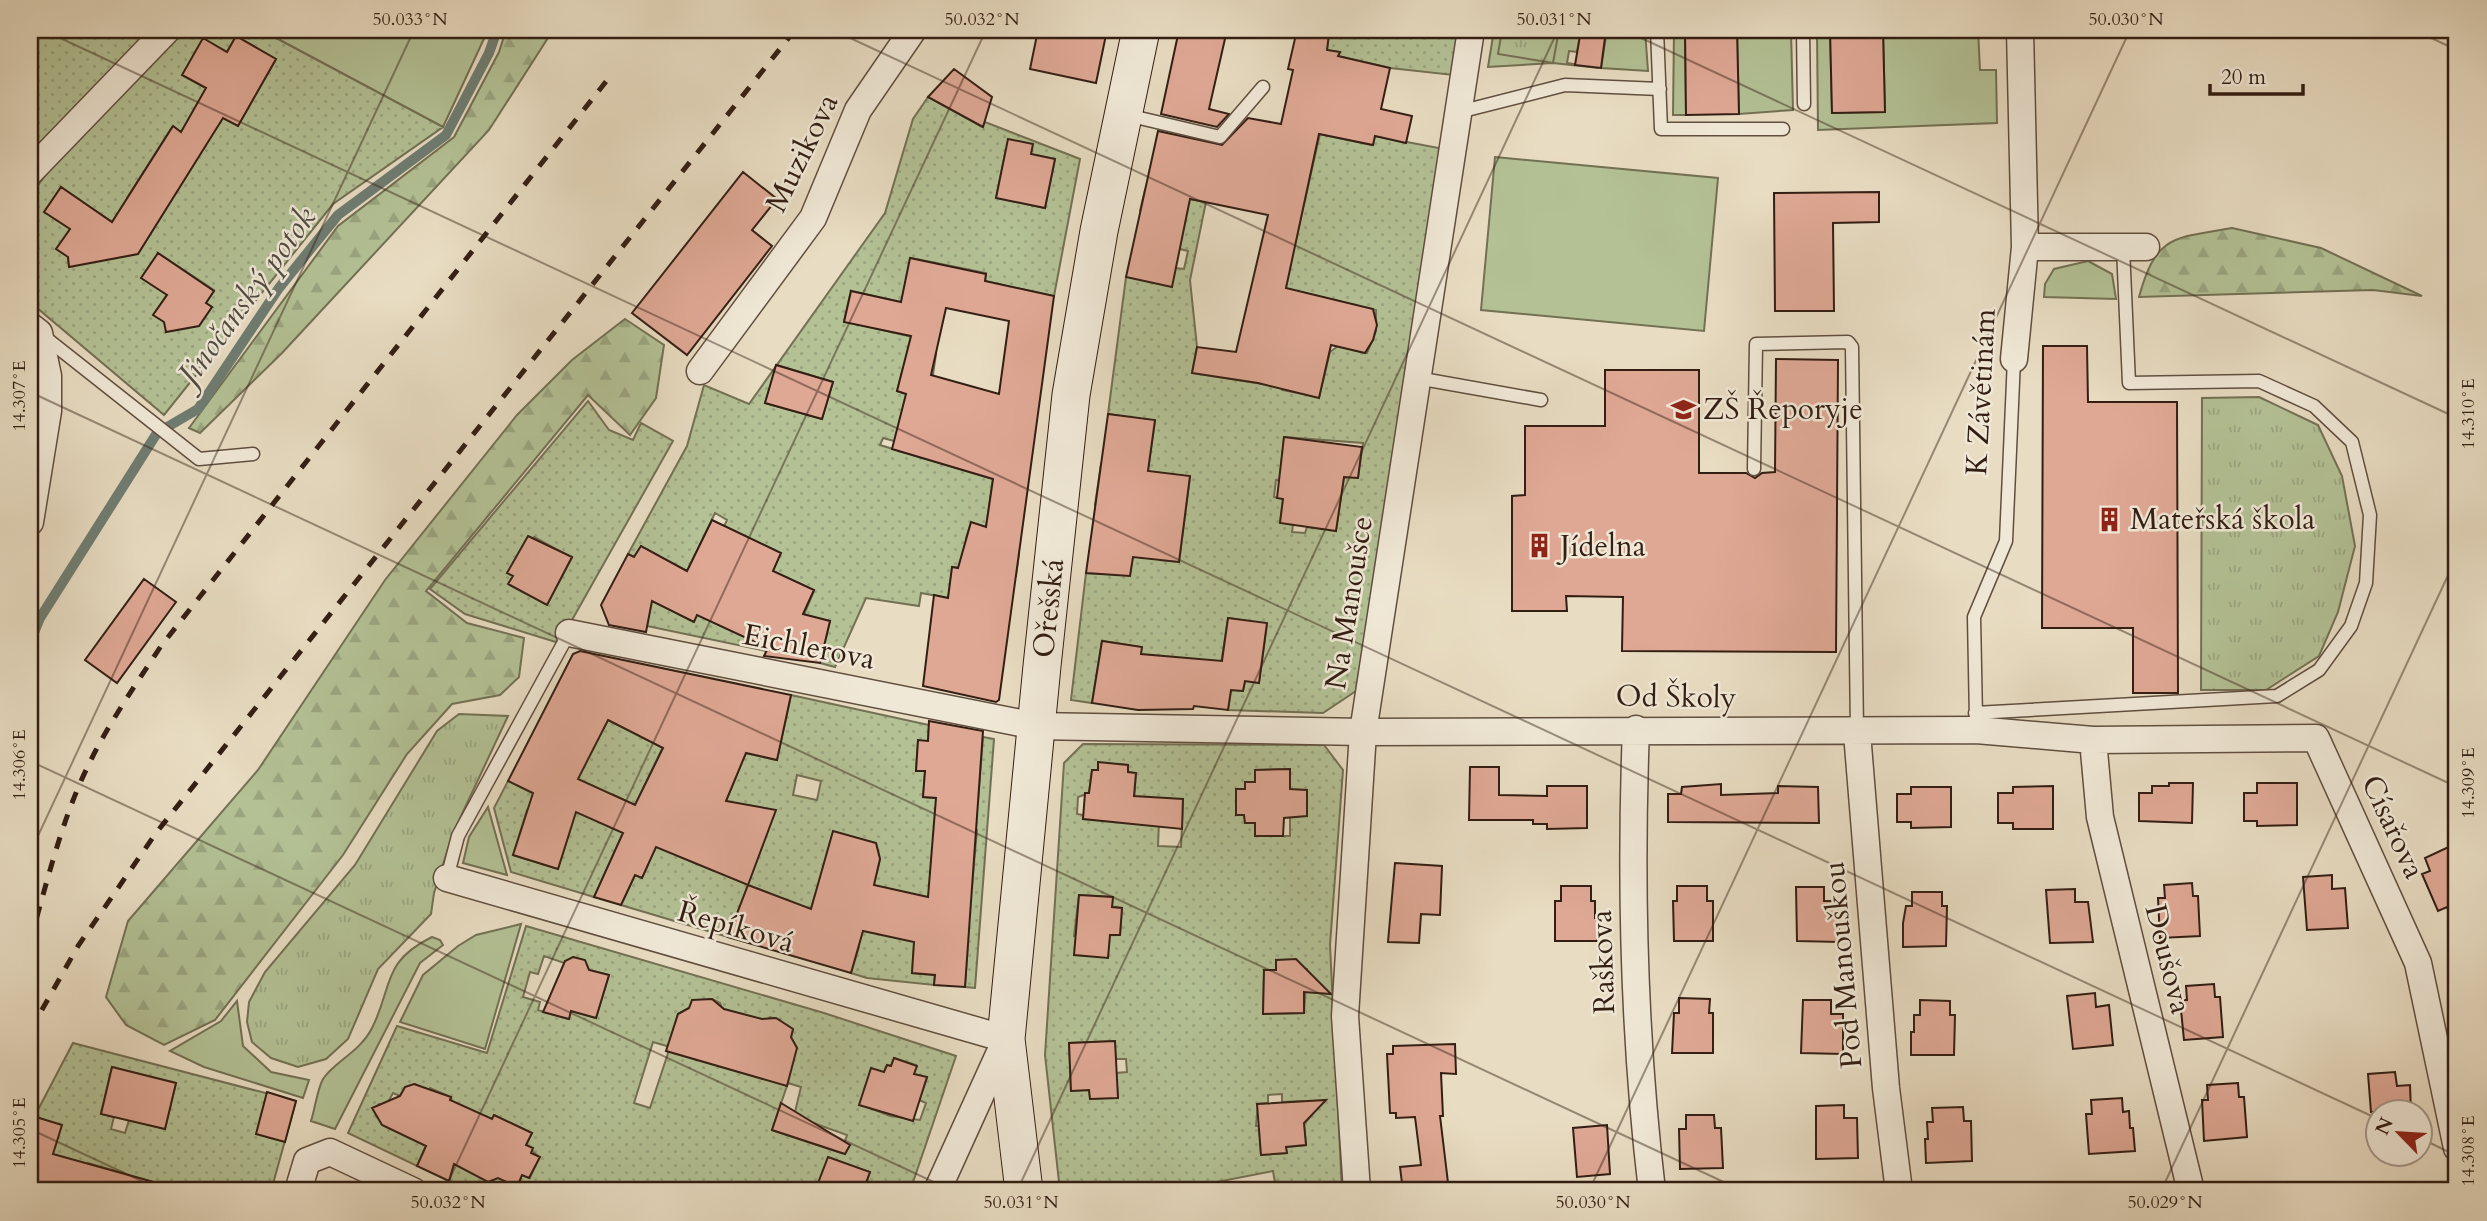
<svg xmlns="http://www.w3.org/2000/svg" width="2487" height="1221" font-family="Cardo,serif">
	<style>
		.grass { fill: #b3c195; stroke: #737054; stroke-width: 2 }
		.forest { fill: url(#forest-firs); stroke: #737054; stroke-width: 2 }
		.park { fill: url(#park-tufts); stroke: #737054; stroke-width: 2 }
		.garden { fill: url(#garden-dots); stroke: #737054; stroke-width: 2; fill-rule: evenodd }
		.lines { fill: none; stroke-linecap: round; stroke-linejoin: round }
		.stream { stroke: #6f7d72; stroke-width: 10 }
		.building { fill: #dfa895; stroke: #331e13; stroke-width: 2; fill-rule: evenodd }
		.lane-casing { stroke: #604e3f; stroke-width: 15 }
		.street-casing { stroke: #604e3f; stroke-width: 29 }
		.secondary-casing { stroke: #331e13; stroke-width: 39 }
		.lane { stroke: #f0e8d7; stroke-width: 12 }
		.street { stroke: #f0e8d7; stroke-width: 26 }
		.secondary { stroke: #f0e8d7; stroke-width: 37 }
		.rail { stroke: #331e13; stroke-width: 5; stroke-dasharray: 12 12; stroke-linecap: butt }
		.ticks { fill: none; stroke: #331e13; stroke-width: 2; stroke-opacity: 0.45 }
		.labels { text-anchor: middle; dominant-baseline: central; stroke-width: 5; stroke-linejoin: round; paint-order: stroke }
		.street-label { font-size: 30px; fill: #331e13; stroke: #f0e8d7 }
		.poi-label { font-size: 30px; fill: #331e13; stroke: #f0e8d7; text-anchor: start }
		.water-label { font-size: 32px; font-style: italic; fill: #514d43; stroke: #f0e8d7 }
		.neatline { fill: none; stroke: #331e13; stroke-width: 2.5 }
		.ticks-label { font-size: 18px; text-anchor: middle; fill: #331e13 }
	</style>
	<defs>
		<pattern id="forest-firs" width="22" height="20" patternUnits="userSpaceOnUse" patternTransform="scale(1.75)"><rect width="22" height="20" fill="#b3c195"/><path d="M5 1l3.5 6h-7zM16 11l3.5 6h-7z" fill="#9aa580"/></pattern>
		<pattern id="park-tufts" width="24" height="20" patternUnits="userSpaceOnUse" patternTransform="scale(1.75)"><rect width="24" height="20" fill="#b3c195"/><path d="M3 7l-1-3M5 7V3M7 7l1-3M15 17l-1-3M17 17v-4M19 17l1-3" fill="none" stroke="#9aa580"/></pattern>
		<pattern id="garden-dots" width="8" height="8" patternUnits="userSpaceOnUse" patternTransform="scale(1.75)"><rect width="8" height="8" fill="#b3c195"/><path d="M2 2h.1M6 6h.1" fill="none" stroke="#9aa580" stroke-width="1.8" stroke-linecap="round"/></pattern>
	</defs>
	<rect width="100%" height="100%" fill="#e8dcc2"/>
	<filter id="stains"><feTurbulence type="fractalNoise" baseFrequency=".00286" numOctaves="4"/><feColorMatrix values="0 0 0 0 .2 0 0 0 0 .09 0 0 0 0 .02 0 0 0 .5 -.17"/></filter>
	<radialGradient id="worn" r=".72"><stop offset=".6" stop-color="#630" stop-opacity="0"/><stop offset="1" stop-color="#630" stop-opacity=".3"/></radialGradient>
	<path class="grass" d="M261 30H488L443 127Z
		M1494 30H1581L1577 52 1569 51 1567 63 1599 68 1553 63 1488 67Z
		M1607 30H1645L1648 71 1601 68Z
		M1674 30H1685L1686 115H1673Z
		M1737 30H1791L1793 110 1739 114Z
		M1817 30H1830L1832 113 1885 112 1883 30H1978L1980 70H1996L1997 123 1818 130Z
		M1495 157 1718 178 1704 331 1481 310Z
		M2088 261 2112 274 2116 299 2044 297 2045 284 2054 269Z
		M488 807 507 875 463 863 469 837Z
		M521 924 485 1049 400 1022 423 975 458 946 476 935Z
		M432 937 440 940 443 945 420 963 335 1129 311 1121C315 1109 317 1090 323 1079 334 1062 360 1052 372 1028 393 987 381 962 432 937Z
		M237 1001 243 1046 271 1072 309 1080 303 1098 204 1067 170 1051 221 1021Z"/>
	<path class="forest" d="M506 30H553L489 130 282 353 200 433 189 428 338 226 454 137 499 52Z
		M2232 228 2321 248 2422 296 2373 290 2139 297C2156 235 2173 238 2232 228Z
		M625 319 664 345 656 398 630 435 588 395 426 591 467 623 524 638 519 677 500 695 452 704 407 754 343 855 215 1020 164 1045 126 1025 106 997 128 921 258 770 385 580 517 415 572 360Z"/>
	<path class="park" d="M1502 30H1559L1553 63 1498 54Z
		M2259 397 2318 425 2342 476 2355 546 2338 612 2319 656 2266 690H2201L2202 398Z
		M459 714 508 716 453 833 434 893 431 914 378 969 348 1039 326 1059 298 1067 271 1058 252 1042 247 1022 249 1002 265 972 355 865 437 731Z"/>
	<path class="garden" d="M30 30H151L30 153Z
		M183 30H261L443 127 333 204 164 415 30 302V196L53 165ZM236 36 276 59 238 126 198 104 206 88 203 39 227 52ZM172 127 205 147 127 198ZM61 188 117 225 69 266 68 257 73 225 58 221 45 212ZM158 253 214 290 206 303 212 307 154 314 170 290Z
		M1307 30H1459L1453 75 1390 68 1338 56 1339 52 1327 50 1329 34Z
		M928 97 982 127 985 122 1080 159 1054 296 985 281 986 273 911 258 902 300 945 312 851 291 844 321 921 339 919 350 936 354 933 375 903 368 897 391 1004 420 894 441 883 438 880 445 993 479 986 527 971 523 966 538 1019 554 1016 576 953 567 948 598 921 593 919 606 866 598 835 667 820 663 830 621 817 618 801 622 814 591 799 583 766 651 647 626 659 556 641 546 634 557 628 554 687 446 704 385 749 404 885 213 913 119ZM1032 144 1031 154 1055 159 1045 208 996 198 1006 149ZM777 365 833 382 822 419 765 403ZM715 513 727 520 718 539 731 545 693 622 669 609Z
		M1320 134 1372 145 1375 136 1444 149 1356 691 1323 713 1228 710 1231 690 1243 691 1245 681 1259 682 1267 624 1228 618 1221 664 1140 661 1141 647 1102 641 1092 703 1071 700 1086 573 1130 575 1139 511 1095 505 1101 464 1148 470 1155 421 1108 414 1126 277 1175 268 1184 269 1188 251 1180 249 1140 211 1145 190 1206 202 1190 280 1197 347 1192 373 1263 384ZM1296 291 1376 310V331L1367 353 1338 346 1330 352 1319 397 1282 390ZM1284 437 1363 443 1358 478 1344 477 1336 530 1307 527 1305 533 1292 532 1293 525 1280 522 1283 499 1274 497 1276 480 1286 482 1281 468ZM1170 474 1190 477 1179 562 1160 560Z
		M588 401 609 430 633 440 641 423 673 441 559 643 465 614 430 589ZM534 537 572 558 547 605 509 584 513 576 507 573Z
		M791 695 929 725 928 741H918L916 770 925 771 923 797 978 801 983 737 994 739 975 988 965 987 969 925 915 931 912 973 935 975 934 985 867 978 851 973 859 947 839 941 815 895 797 957 784 953 791 925 766 903 769 893 748 885 728 937 621 905 635 875 642 878 648 865 650 844 689 834 680 857 714 871 740 804 726 801 741 764V752L777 760ZM797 775 821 781 817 800 793 795ZM934 827 977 830 972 886ZM833 832 876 843 880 859 877 872Z
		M684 703 635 805 614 795 623 833 594 897 511 872 494 808 508 781 536 795 603 730 608 720 624 728 631 716ZM527 810 572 824 558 869 513 855Z
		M1083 744 1324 745 1343 770 1330 945 1342 1191H1265L1276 1189 1273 1171 1201 1185V1191H1060L1045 1055 1064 763ZM1098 763 1128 765V772L1136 773 1134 799 1083 815 1077 814 1078 797 1089 793 1092 770H1098ZM1290 769V836H1255V823H1245L1244 815H1236V790L1245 789V782H1255V770ZM1160 798 1183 800 1181 847 1158 846ZM1079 895 1113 897 1112 907 1122 908 1120 935 1074 936ZM1276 960 1290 969H1307L1304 1013 1263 1014 1264 970H1276ZM1114 1041 1116 1059H1126L1127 1072 1116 1073 1118 1097 1090 1099 1089 1090 1071 1091 1069 1043ZM1282 1094V1102L1304 1101 1311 1108 1312 1115 1304 1124 1306 1145 1286 1147V1153L1261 1155 1259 1126H1256L1258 1104 1268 1103V1095Z
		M526 926 824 1013 956 1056 910 1191H887V1188L867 1181 870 1172 857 1168 826 1179 821 1191H587L575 1186 572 1191H470L449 1181 460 1143 451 1097 430 1088 425 1097 422 1088 415 1084 405 1087 400 1096 393 1093 387 1104H379L375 1112 377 1117 426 1146 417 1166 348 1133 397 1026 487 1053ZM544 956 564 963 573 957 585 961 589 970 609 975 596 1018 571 1011 568 1019 538 1010 540 1002 523 997 530 972 538 974ZM712 999 720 1003 723 1011 766 1020 770 1017 780 1020 785 1028 793 1030 791 1038 797 1048 676 1021 678 1014 704 1000ZM653 1042 670 1047 650 1108 634 1103ZM894 1058 916 1065 914 1074 927 1078 919 1100 926 1103 920 1120 890 1116 872 1109 887 1065 891 1066ZM788 1083 801 1087 794 1116 847 1135 841 1153 772 1130ZM494 1115 532 1133 526 1145 539 1157 530 1178 522 1175 517 1187 499 1177 488 1182V1128Z
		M73 1043 296 1101 271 1191H165L123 1179V1173L88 1163 80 1191H30V1188L42 1191 36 1117 30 1138V1125ZM112 1067 176 1083 165 1129 129 1120 125 1133 111 1129 114 1117 101 1113Z"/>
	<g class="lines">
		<path class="stream" d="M30 642 40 618 157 433 198 409 279 288 338 215 446 135 489 53 497 30"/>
	</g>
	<path class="building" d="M1038 30H1107L1096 83 1030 69Z
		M1179 30H1227L1209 109 1229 114 1217 127 1161 114Z
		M1297 30 1329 34 1327 50 1340 52 1338 56 1390 68 1381 109 1412 116 1406 143 1375 136 1373 145 1319 134 1286 288 1373 309 1377 325 1373 340 1365 353 1331 345 1319 398 1258 383 1192 373 1197 347 1236 352 1268 215 1190 199 1172 287 1126 277 1158 131 1222 145 1248 118 1281 124 1293 70 1288 69Z
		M1581 30H1606L1601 68 1575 65Z
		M1685 30H1737L1739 114 1686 115Z
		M1830 30H1883L1885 112 1832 113Z
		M236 36 276 59 238 126 223 118 138 254 69 267 68 257 56 249 70 229 44 212 61 187 112 222 173 126 181 132 206 88 182 75 203 38 227 52Z
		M954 69 992 97 983 127 928 97Z
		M1008 139 1033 144 1031 154 1055 159 1045 208 996 198Z
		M743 172 777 199 752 230 772 246 687 355 632 313Z
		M1879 192V222L1833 223 1834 311H1775L1774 193Z
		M158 253 214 291 206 303 212 307 199 326 166 332 164 322 153 315 167 295 141 278Z
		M910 258 986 274 985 281 1054 296 999 700 996 702 923 686 934 595 948 598 952 567 958 568 971 522 986 527 993 479 892 449 906 394 897 391 911 336 844 322 851 291 901 302ZM946 308 1009 321 999 394 931 375Z
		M2043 346H2087L2088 402H2177L2178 693H2133V628H2042Z
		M1776 359 1838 360 1836 652 1622 651 1623 597 1566 596 1567 611H1512V496L1525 495V426H1605V370H1699V473H1746L1755 478 1762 473 1775 472Z
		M776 365 833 382 822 419 765 403Z
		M1108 414 1155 420 1148 471 1190 476 1179 562 1133 557 1130 576 1086 573Z
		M1284 437 1362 447 1358 478 1344 477 1336 531 1280 523 1283 499 1277 498Z
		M712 520 781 553 773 571 814 590 803 614 830 621 820 663 764 656 768 648 697 615 694 622 652 601 646 632 609 625 601 605 628 554 634 557 641 546 687 571Z
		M528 536 572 557 547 605 508 584 513 576 507 573Z
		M144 579 176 602 117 683 85 660Z
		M1228 618 1267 623 1259 683 1245 681 1243 691 1231 690 1228 710 1194 706 1193 709 1138 710 1092 703 1102 641 1142 647 1141 654 1222 661Z
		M580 651 791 695 777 760 746 753 726 801 776 810 748 885 656 847 642 878 635 875 621 905 594 897 623 833 576 812 558 869 513 855 533 793 508 781 573 654ZM608 720 663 748 635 805 578 779Z
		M929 721 983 731 965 987 934 985 935 975 912 973 914 942 863 931 851 973 728 937 748 885 811 909 833 831 876 843 880 859 874 885 928 897 936 798 923 797 925 771H916L918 740 928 741Z
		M1098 762 1128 765V772L1136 773 1134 796 1183 799 1182 829 1083 819 1085 793H1089L1092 770H1098Z
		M1470 767H1499V795L1547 796V786H1587V828L1547 829V824H1533V820H1469Z
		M1290 769V789L1307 790V816L1284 818 1283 836H1255V823H1245L1244 815H1236V789H1245V782H1255V770Z
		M2169 783H2193L2192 823 2139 821V793H2152V786H2169Z
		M2257 783H2297V825L2257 826V821H2244V793H2257Z
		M1721 784V795L1778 793V786L1818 787 1819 823 1668 822V794H1681L1682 787Z
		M2053 786V829H2013V823H1998V793H2013V787Z
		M1911 787H1951V827L1911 828V822H1897V794H1911Z
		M2457 843V930L2447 907 2438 911 2422 874 2430 871 2425 858Z
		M1395 863 1442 866 1440 915 1421 914 1419 943 1388 942Z
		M2332 875V889L2345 888 2348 928 2307 930 2303 877Z
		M2192 883 2193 896H2198L2200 936 2160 938 2158 898H2165L2164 885Z
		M1561 886H1591V901H1595V918H1598L1597 941H1555V901H1561Z
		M1677 886H1707V901H1713V941H1674L1673 901H1677Z
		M1796 887H1824V901H1837L1840 942 1797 941Z
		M2075 889V902H2088L2093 942 2050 943 2046 890Z
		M1912 892H1942V906H1947L1946 946 1903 947V923L1906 906H1912Z
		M1079 895 1113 897 1112 907 1122 908 1120 935H1110L1108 958 1074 955Z
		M573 957 585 960 589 970 609 975 596 1018 571 1011 569 1019 543 1012 565 961Z
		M1296 959 1331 994 1304 992V1013L1263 1014 1264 970H1276V960Z
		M2214 984 2215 997H2220L2223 1037 2184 1040 2180 1000H2187L2186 986Z
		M2095 993 2096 1007 2109 1005 2113 1045 2073 1049 2067 996Z
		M1679 998 1710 999 1709 1013H1713V1053H1672L1674 1013H1679Z
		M712 999 724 1009 762 1019 776 1018 793 1029 791 1037 797 1048 787 1086 666 1051 678 1014 689 1008 692 1000Z
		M1803 1000H1831V1014H1843V1054L1801 1053Z
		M1920 1000 1950 1001V1015H1955L1954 1055H1911V1032H1914V1015H1920Z
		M1115 1041 1118 1098 1090 1099 1089 1090 1071 1091 1069 1043Z
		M1455 1044 1456 1074 1441 1073 1443 1116H1440L1449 1191H1403L1400 1167 1421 1165 1415 1117 1396 1118V1113H1390L1387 1054H1393V1046Z
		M894 1058 917 1066 914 1074 927 1077 913 1121 859 1105 871 1068 884 1072 887 1065 891 1066Z
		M112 1067 176 1083 165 1129 101 1114Z
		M2395 1072 2397 1086 2410 1085 2411 1112H2371L2368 1074Z
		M2238 1083 2239 1097H2244L2247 1137 2204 1141 2202 1100H2208L2207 1085Z
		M414 1084 451 1097 450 1100 492 1119 494 1115 532 1133 526 1145 533 1148 531 1153 540 1157 529 1178 522 1175 517 1187 498 1178 488 1182 454 1164 449 1181 417 1166 426 1146 382 1125 372 1108 400 1096 405 1087Z
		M267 1092 296 1101 285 1142 256 1134Z
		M2122 1098 2123 1112 2129 1111 2130 1128H2133L2135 1151 2089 1154 2086 1114H2092L2091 1100Z
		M1326 1100 1304 1123 1306 1145 1286 1147 1287 1153 1261 1155 1257 1104Z
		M781 1103 850 1145 845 1154 772 1130Z
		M1844 1105V1118H1857L1858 1158 1816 1159V1106Z
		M1963 1107 1964 1121H1971L1972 1161 1926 1163 1925 1139H1928L1927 1122H1933L1932 1108Z
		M1686 1115H1714L1715 1128H1721L1723 1168 1680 1169 1679 1129H1686Z
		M36 1117 62 1125 53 1154 161 1184 160 1191H30V1138Z
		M1607 1125 1610 1174 1577 1177 1573 1128Z
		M828 1157 870 1172 863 1191H815Z"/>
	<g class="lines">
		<defs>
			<path id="lane" d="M1657 30 1661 129H1783
				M1803 30 1804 104
				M1459 112 1565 85 1660 89
				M1127 115 1220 137 1263 87
				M42 335 199 459 253 454
				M1417 378 1541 400
				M1754 469 1756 344 1848 342 1852 347 1857 732
				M1975 713 2277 696 2319 670 2351 626 2366 583 2370 515 2352 442 2314 406 2259 381 2129 383 2123 248
				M1976 719 1974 617 2006 541 2014 359
				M447 878 458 836 569 633"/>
			<path id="street" d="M30 172 167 30
				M2025 247H2146
				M30 326 39 333 48 376V411L30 522
				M2014 359 2025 247 2020 30
				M700 371 813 218 858 110 913 30
				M569 633 1036 726 1363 732 1976 730 2093 740 2316 738 2418 963 2457 1148
				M1636 729C1630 883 1634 1039 1652 1191
				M1857 733 1886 1088 1899 1191
				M2093 740 2100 817 2191 1191
				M447 878 1006 1039 937 1191
				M298 1191 307 1161 330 1152 413 1191
				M1357 1191 1345 1016 1363 732 1471 30"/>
			<g id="secondary">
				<path id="s1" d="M1024 1191 1006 1039 1042 666 1071 395 1099 231 1141 30"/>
			</g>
		</defs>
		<use href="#lane" class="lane-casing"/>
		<use href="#street" class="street-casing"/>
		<use href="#secondary" class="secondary-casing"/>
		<use href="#lane" class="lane"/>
		<use href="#street" class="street"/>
		<use href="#secondary" class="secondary"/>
		<path class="rail" d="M30 941C47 883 61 821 88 766 108 724 135 686 161 646L608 79
			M30 1031 78 946 156 833 795 30"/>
	</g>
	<path class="ticks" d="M43 30 2378 1119M833 30 2457 787M1624 30 2457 418M2414 30 2457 50M30 392 1743 1191M30 761 953 1191M30 853 414 30M30 1129 163 1191M2420 1138 2457 1156M444 1191 986 30M1017 1191 1558 30M1589 1191 2130 30M2161 1191 2457 556"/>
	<defs>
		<symbol id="school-bare" viewBox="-9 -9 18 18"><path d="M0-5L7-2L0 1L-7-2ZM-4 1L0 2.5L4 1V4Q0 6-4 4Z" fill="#8f2418" stroke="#f0e8d7" stroke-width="2.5" paint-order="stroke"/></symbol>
		<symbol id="building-bare" viewBox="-9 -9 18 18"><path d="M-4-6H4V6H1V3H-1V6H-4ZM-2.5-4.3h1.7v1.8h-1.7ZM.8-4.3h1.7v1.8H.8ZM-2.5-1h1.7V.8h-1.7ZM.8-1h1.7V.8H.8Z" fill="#8f2418" stroke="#f0e8d7" stroke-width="2.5" paint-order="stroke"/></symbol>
	</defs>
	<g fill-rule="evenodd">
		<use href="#school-bare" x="1666" y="392" width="35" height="35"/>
		<use href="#building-bare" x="2092" y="502" width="35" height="35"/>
		<use href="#building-bare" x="1522" y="528" width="35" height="35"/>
	</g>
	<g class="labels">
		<g class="street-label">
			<text transform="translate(802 153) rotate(-64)">Muzikova</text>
			<text transform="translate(1981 392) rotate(-87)">K Závětinám</text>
			<text transform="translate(1349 603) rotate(-81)">Na Manoušce</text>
			<text stroke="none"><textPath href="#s1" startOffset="586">Ořešská</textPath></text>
			<text transform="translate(809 647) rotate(11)">Eichlerova</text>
			<text transform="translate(1676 697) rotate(1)">Od Školy</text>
			<text transform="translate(2393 827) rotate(65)">Císařova</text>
			<text transform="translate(736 927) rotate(16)">Řepíková</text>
			<text transform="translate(2168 959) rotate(76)">Doušova</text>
			<text transform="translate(1603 962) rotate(-92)">Raškova</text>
			<text transform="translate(1843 965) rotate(-95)">Pod Manouškou</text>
		</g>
		<g class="poi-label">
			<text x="1703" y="409">ZŠ Řeporyje</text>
			<text x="2130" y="519">Mateřská škola</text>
			<text x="1560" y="546">Jídelna</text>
		</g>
		<g class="water-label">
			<text transform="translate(247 296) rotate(-54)">Jinočanský potok</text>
		</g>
	</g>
	<rect width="2487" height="1221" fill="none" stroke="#e8dcc2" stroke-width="77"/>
	<g transform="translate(2399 1133) rotate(295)"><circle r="33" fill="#f0e8d7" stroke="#a49789" stroke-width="2"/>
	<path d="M0-5L12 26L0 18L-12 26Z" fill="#8f2418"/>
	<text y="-10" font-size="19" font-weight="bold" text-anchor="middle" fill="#331e13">N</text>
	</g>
	<path d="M2210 84v10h93v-10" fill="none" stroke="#331e13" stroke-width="3.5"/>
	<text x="2221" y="84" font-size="21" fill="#331e13" stroke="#f0e8d7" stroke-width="5" paint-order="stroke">20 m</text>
	<rect x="38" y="38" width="2410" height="1144" class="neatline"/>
	<g class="ticks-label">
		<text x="410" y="25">50.033°N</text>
		<text x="982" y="25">50.032°N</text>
		<text x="1554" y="25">50.031°N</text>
		<text x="2126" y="25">50.030°N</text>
		<text transform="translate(19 396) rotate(-90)" y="6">14.307°E</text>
		<text transform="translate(2468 414) rotate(-90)" y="6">14.310°E</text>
		<text transform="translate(19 765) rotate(-90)" y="6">14.306°E</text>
		<text transform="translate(2468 783) rotate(-90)" y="6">14.309°E</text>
		<text transform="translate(19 1133) rotate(-90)" y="6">14.305°E</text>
		<text transform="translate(2468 1151) rotate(-90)" y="6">14.308°E</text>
		<text x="448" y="1208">50.032°N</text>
		<text x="1021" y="1208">50.031°N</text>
		<text x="1593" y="1208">50.030°N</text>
		<text x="2165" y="1208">50.029°N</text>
	</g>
	<rect width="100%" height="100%" filter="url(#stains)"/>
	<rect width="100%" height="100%" fill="url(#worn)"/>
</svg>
